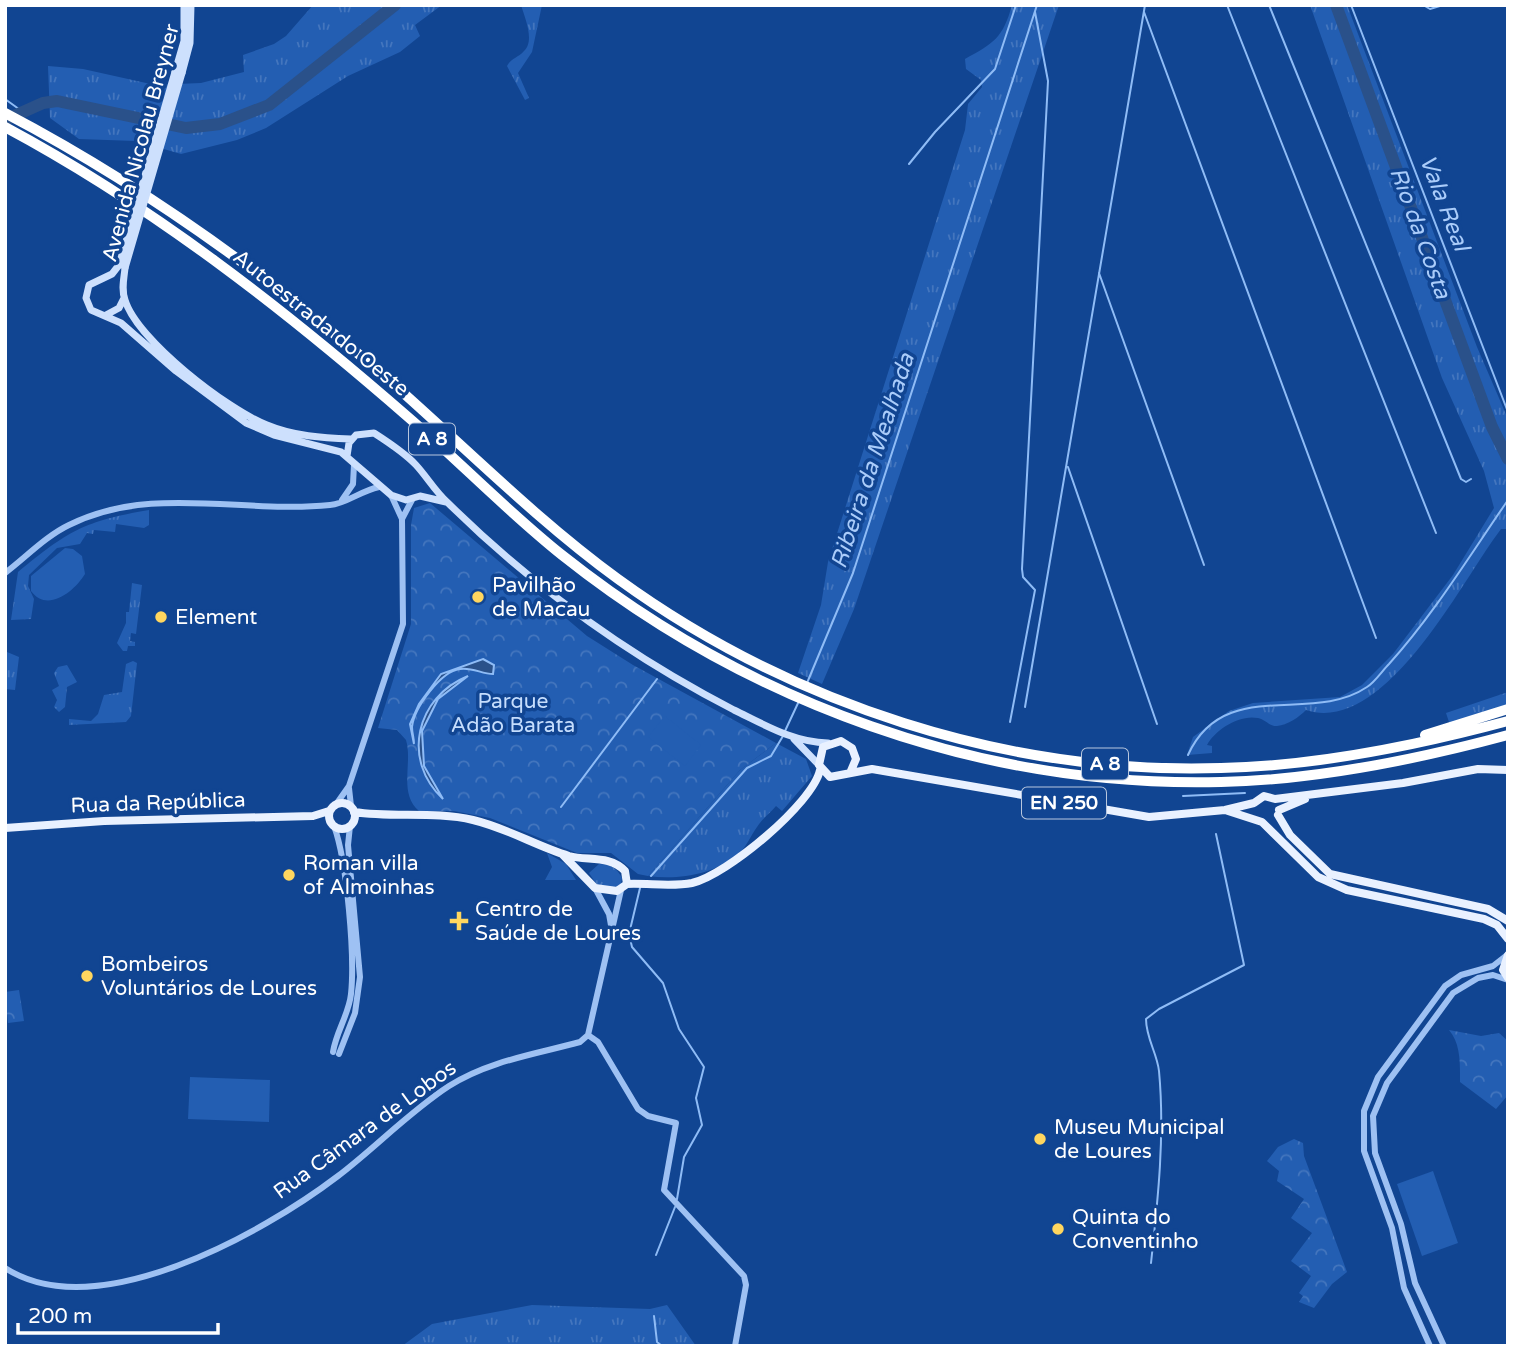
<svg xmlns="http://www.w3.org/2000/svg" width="1513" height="1351" font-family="'Varela Round',sans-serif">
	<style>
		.grass { fill: url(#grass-tufts) }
		.park { fill: url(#park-crowns) }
		.garden { fill: #235eb2 }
		.water { fill: #2a518a; stroke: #8fbcf6; stroke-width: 2 }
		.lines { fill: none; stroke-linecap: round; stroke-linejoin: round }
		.stream { stroke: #8fbcf6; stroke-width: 2 }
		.river { stroke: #2a518a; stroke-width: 12 }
		.tertiary { stroke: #9ec1f3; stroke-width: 6 }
		.secondary { stroke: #cde0fd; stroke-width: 7 }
		.primary { stroke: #e9f1ff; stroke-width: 8 }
		.motorway { stroke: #fff; stroke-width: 10 }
		.secondary-bridge { stroke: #cde0fd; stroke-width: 7 }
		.poi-dot { fill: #ffd65f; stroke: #114592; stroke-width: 2.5 }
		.labels { text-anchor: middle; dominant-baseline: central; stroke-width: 7; stroke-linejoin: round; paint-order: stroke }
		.shield { fill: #114592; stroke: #b8c7de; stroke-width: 2 }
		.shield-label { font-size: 19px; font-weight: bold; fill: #fff }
		.street-label { font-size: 21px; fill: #fff; stroke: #114592 }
		.poi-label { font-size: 21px; fill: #fff; stroke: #114592; text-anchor: start }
		.park-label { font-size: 21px; fill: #c5ddfd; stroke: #114592 }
		.water-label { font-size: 23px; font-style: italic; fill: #aaccfa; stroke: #114592 }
	</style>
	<defs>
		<pattern id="grass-tufts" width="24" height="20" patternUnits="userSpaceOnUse" patternTransform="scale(1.75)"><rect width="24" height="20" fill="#235eb2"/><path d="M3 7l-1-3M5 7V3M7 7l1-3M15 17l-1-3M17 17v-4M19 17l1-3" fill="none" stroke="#4476be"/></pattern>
		<pattern id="park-crowns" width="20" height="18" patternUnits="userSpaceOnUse" patternTransform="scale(1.75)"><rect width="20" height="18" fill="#235eb2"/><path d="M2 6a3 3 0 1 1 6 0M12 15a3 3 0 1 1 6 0" fill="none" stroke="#4476be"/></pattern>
	</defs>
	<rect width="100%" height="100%" fill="#114592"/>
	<path class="grass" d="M313 5H442L415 25 420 36 400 52 348 76 266 128 237 140 181 154 136 141 79 139 50 118 48 66 83 69 155 85 201 83 244 72 243 55 274 44 286 36Z
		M521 5H542L532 52 518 73 529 98 525 100 507 66C511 58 518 58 524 51 535 41 525 18 521 5Z
		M1012 5H1059L854 609 822 684 798 673 821 605 828 562 965 130 968 104 982 87 981 80 966 69 965 59C994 43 1003 38 1012 5Z
		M1310 5H1347L1477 347 1508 419V529H1501L1493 540C1457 591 1382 735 1306 710 1299 717 1288 725 1277 726 1270 727 1265 719 1258 718 1239 714 1215 730 1207 745L1212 746V753L1187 755 1193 737 1229 711 1253 703 1340 697 1362 685 1393 654 1453 575 1494 508 1484 471 1442 378Z
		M149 510V525L144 528 116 524 115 532 94 530 93 534 87 533 80 544 57 548 29 575 28 586 34 599 31 619 11 620 18 572C68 531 84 521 149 510Z
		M132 583 142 585 136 634 131 633 130 641 135 642V646H128L127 651H123L117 643 126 623V612H129Z
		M7 652 19 657 15 690 5 689Z
		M133 661 137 663 131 716 126 722 69 725V719L91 721 98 714 104 695 122 692 126 664Z
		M67 665 77 682 67 687 65 707 59 712 54 707 57 700 52 690 59 686 54 673 58 667Z
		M1508 692V706L1450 725 1446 713Z
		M776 743 806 759 812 776 782 811 776 806C770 813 762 819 757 827 751 835 746 848 738 854 713 875 678 880 648 876L740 770Z
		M547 853 566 864 576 880H545L552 867Z
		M599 864C610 864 617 868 622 878L621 884 614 888 597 885 589 873Z
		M532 1305 650 1309 667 1305 696 1346H402L432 1324Z"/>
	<path class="park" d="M430 503 587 636 633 665 776 743 740 770 648 876 638 874 611 853H577L490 818 454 811H419C398 793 413 763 406 740L397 730 378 728 411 624V525L414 508Z
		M19 990 24 1021 8 1023 5 992Z
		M1449 1030 1481 1036 1499 1033 1508 1041V1095L1496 1109 1460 1082C1460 1064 1461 1044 1449 1030Z
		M1294 1139 1303 1143 1304 1156 1347 1272 1332 1284 1314 1308 1299 1302 1303 1296 1299 1293 1311 1276 1291 1261 1312 1233 1291 1218 1304 1199 1277 1181 1279 1171 1267 1161 1278 1147Z"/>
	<path class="garden" d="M65 548 73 549 82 556 85 574C74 592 47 613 31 591V576Z
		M665 716 701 745 685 766 648 737Z
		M190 1077 270 1080 269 1122 188 1119Z
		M1433 1171 1458 1243 1422 1256 1397 1184Z"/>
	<path class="water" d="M483 659 494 665 493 674C482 674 472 667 460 669 441 671 414 708 412 727 412 733 414 738 414 744L410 724 419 704 441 674Z
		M468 676 438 699 422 731 424 766 443 799C401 760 416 697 468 676Z"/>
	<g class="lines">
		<path class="stream" d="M1227 5 1436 533
			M1269 5 1461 479 1466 482 1471 479
			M1351 5 1508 412
			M1423 5 1430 9 1443 5
			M1144 12 1376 638
			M5 99 23 112
			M909 164 935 132 995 69 1016 5
			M1099 273 1204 565
			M1068 467 1157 724
			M807 683 853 573 1037 5
			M1025 707 1145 5
			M1010 722 1035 590 1023 577 1022 569 1048 81 1035 12
			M785 731 799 701
			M1188 755C1224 676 1311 725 1367 687 1375 682 1382 671 1389 664 1434 614 1470 555 1508 500
			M1183 796 1245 793
			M561 807 657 679
			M651 876 747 768 771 756 783 736
			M640 888 629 934 632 947 663 983 679 1029 704 1067 696 1098 702 1125 684 1157 677 1199
			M656 1255 675 1207
			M1151 1263C1158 1199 1165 1135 1159 1071 1157 1053 1146 1038 1146 1019L1159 1009 1244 965 1216 834
			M654 1316 657 1342 662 1346"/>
		<path class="river" d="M1336 5 1492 427 1508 459
			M5 120 43 103 57 101 186 128 220 124 269 105 395 5"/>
		<path class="tertiary" d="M342 500 353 484 354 465
			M402 519 412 500
			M5 573C26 557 46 536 69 525 151 484 243 514 330 505 346 504 360 491 379 487
			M349 788 351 806
			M337 803 349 786 403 624 402 519 391 495
			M595 888 609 914 612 931
			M588 1035 598 1042 638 1109 648 1116 676 1123 664 1190 744 1276 746 1285 735 1346
			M588 1035 621 890
			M333 1052C336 1032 349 1014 351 994 355 956 347 861 334 826
			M339 1054 355 1013 360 977 348 845 350 826
			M5 1268C97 1327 263 1233 338 1176 375 1148 409 1112 449 1086 488 1061 536 1054 580 1042L588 1035
			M1430 1346 1404 1288 1392 1228 1364 1151V1111L1378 1077 1445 986 1461 975 1493 966 1507 955
			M1444 1346 1415 1283 1401 1224 1375 1153 1373 1116 1387 1083 1453 993 1478 978 1493 975 1508 980"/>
		<path class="secondary" d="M175 72 184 41V5
			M182 73 190 43 191 5
			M119 265 112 274 89 285 86 298 91 310 121 323 176 371 246 423 274 435 341 452 391 495 406 500 420 496 446 502
			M125 268C124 279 121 289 125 300 137 340 228 410 267 425 293 436 323 438 351 439
			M106 315 119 308 124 298
			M347 456 349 443 356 435 374 433C388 442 405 453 416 465 427 477 435 491 447 502 531 585 629 656 734 710 765 725 793 742 828 743
			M794 739 819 765"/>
		<path class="primary" d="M850 773 856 759 852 748 841 741 823 747 819 765 830 777 872 769 1149 817 1225 810 1254 803 1264 796 1275 799 1403 783 1478 769 1508 770
			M329 816a13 13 0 1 1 26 0a13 13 0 1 1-26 0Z
			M1279 810 1305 799
			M1228 811 1262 822 1318 877 1347 890 1484 919 1497 925 1508 939
			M354 812C393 818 434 811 473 820 507 828 536 846 569 856 588 861 610 855 625 871L627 884 617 891 595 888 562 854
			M1278 815 1290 835 1330 874 1488 909 1508 921
			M5 828 104 821 313 816 329 811
			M627 884C648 883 672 887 692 883 727 875 813 803 820 770
			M1508 955 1503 970 1508 978"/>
		<path class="motorway" d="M5 113C144 186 273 279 391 382 466 448 537 520 618 579 790 704 1007 775 1221 768 1317 766 1415 746 1508 721
			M5 127C151 205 284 309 408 417 460 462 508 512 562 555 748 703 981 788 1221 782 1317 780 1415 760 1508 735
			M1425 735 1508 709"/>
		<path class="secondary-bridge" d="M119 265 175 72
			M125 268 182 73"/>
	</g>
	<g class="poi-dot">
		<circle cx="478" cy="597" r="7"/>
		<circle cx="161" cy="617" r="7"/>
		<circle cx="289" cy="875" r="7"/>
		<path d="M455.5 910.5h7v7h7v7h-7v7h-7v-7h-7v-7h7z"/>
		<circle cx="87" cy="976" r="7"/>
		<circle cx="1040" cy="1139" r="7"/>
		<circle cx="1058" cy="1229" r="7"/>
	</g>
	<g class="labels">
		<g class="shield">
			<rect x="409" y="423.5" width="46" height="31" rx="5"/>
			<rect x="1082" y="748.5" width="46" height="31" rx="5"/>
			<rect x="1022" y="787.5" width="84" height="31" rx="5"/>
		</g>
		<g class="shield-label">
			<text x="432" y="439">A 8</text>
			<text x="1105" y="764">A 8</text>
			<text x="1064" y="803">EN 250</text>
		</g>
		<g class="street-label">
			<text transform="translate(141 143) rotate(-75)">Avenida Nicolau Breyner</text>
			<text transform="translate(321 323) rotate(39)">Autoestrada do Oeste</text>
			<text transform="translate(158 803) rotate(-2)">Rua da República</text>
			<text transform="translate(365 1130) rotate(-36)">Rua Câmara de Lobos</text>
		</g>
		<g class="poi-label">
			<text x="492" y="585">Pavilhão<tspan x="492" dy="24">de Macau</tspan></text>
			<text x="175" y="617">Element</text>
			<text x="303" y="863">Roman villa<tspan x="303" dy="24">of Almoinhas</tspan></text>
			<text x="475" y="909">Centro de<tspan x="475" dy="24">Saúde de Loures</tspan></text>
			<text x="101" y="964">Bombeiros<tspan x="101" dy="24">Voluntários de Loures</tspan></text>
			<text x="1054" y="1127">Museu Municipal<tspan x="1054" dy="24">de Loures</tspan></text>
			<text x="1072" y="1217">Quinta do<tspan x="1072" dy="24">Conventinho</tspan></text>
		</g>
		<g class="park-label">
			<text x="513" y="701">Parque<tspan x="513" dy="24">Adão Barata</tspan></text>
		</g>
		<g class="water-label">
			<text transform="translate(1444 203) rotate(69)">Vala Real</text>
			<text transform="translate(1420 233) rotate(70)">Rio da Costa</text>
			<text transform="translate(873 461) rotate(-72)">Ribeira da Mealhada</text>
		</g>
	</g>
	<rect width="1513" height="1351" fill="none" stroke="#ffffff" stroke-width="14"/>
	<path d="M18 1323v10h200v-10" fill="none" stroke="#ffffff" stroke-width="3.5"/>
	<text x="28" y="1323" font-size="21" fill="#ffffff" stroke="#114592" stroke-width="5" paint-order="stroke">200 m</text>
</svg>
